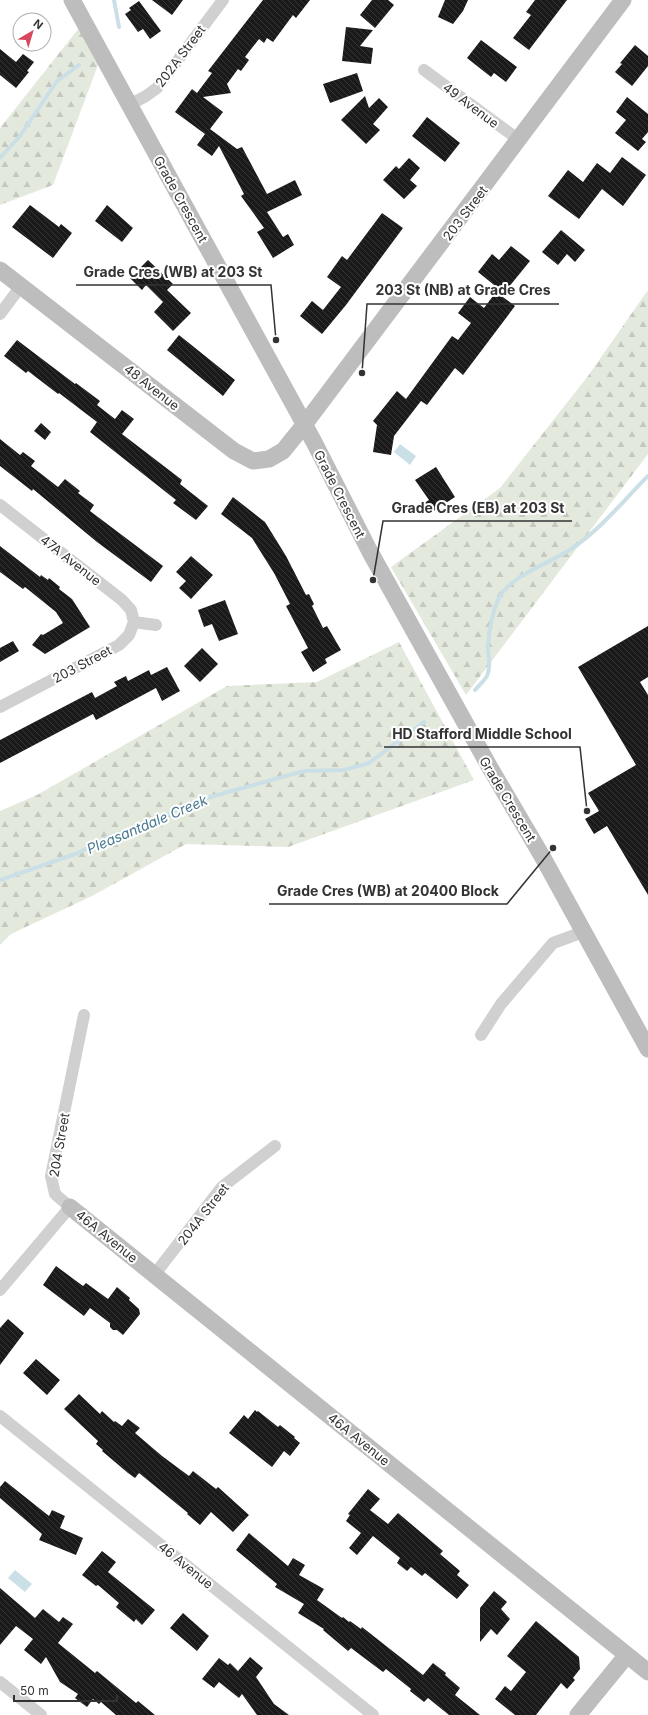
<svg xmlns="http://www.w3.org/2000/svg" width="648" height="1715" font-family="Inter,sans-serif">
	<style>
		.forest { fill: url(#forest-firs) }
		.water { fill: #cbdfe7 }
		.lines { fill: none; stroke-linecap: round; stroke-linejoin: round }
		.stream { stroke: #cbdfe7; stroke-width: 4 }
		.building { fill: url(#building-back-hatch) }
		.street { stroke: #d0d0d0; stroke-width: 12 }
		.secondary { stroke: #bdbdbd; stroke-width: 17 }
		.labels { text-anchor: middle; dominant-baseline: central; stroke-width: 4; stroke-linejoin: round; paint-order: stroke }
		.street-label { font-size: 13px; fill: #333; stroke: #fff }
		.water-label { font-size: 14px; font-style: italic; fill: #46798f; stroke: #fff }
		.leader { fill: none; stroke: #333; stroke-width: 1.5 }
		.callout-dot { fill: #333; stroke: #fff; stroke-width: 1.5 }
		.callout-label { font-size: 14px; text-anchor: middle; font-weight: bold; fill: #333; stroke: #fff; stroke-width: 4; stroke-linejoin: round; paint-order: stroke }
	</style>
	<defs>
		<pattern id="forest-firs" width="22" height="20" patternUnits="userSpaceOnUse"><rect width="22" height="20" fill="#e4e9dd"/><path d="M5 1l3.5 6h-7zM16 11l3.5 6h-7z" fill="#c4c8be"/></pattern>
		<pattern id="building-back-hatch" width="6" height="6" patternUnits="userSpaceOnUse"><rect width="6" height="6" fill="#1a1a1a"/><path d="M-1 5l2 2M0 0l6 6M5-1l2 2" fill="none" stroke="#333"/></pattern>
	</defs>
	<rect width="100%" height="100%" fill="#fff"/>
	<path class="forest" d="M79 28 98 65 53 185 0 205V128Z
		M648 290V454L466 695 391 567 500 488 588 376Z
		M399 642 474 780 288 847 186 844 92 896 11 934 0 945V811L37 795 227 686 317 682Z"/>
	<path class="water" d="M400 444 416 456 410 465 394 452Z
		M15 1570 32 1584 25 1592 8 1578Z"/>
	<g class="lines">
		<path class="stream" d="M114 0 119 27
			M0 158 20 136 57 81 79 65
			M475 690C479 685 487 679 488 673 491 664 488 654 488 646 489 630 493 606 502 593 519 572 548 564 571 549 600 530 623 501 648 476
			M0 880 78 853 106 838 145 825 196 801 304 771 344 770 369 763 424 722"/>
	</g>
	<path class="building" d="M152 0H183L172 15Z
		M263 0H310L296 18 293 15 273 42 267 38 264 43 259 39 245 57 249 60 241 71 238 69 227 84 231 93 203 97 223 112 210 129 237 149 242 147 267 194 295 180 302 195 267 212 283 237 288 234 294 245 273 258 257 232 264 228 241 196 244 194 219 146 212 156 197 145 205 134 175 112 192 89 197 93 212 73 208 71Z
		M372 0H388L394 5 375 28 360 15Z
		M445 0H468L463 11 453 24 438 17Z
		M535 0H567L529 50 513 38 531 15 526 12Z
		M139 1 161 31 150 39 143 29 138 32 125 14 131 10 129 8Z
		M346 27 373 30 360 46 373 48 371 64 342 61Z
		M481 40 517 67 506 82 494 73 491 77 467 58Z
		M635 45 648 56V66L632 86 615 72 622 64 620 63Z
		M0 49 16 62 23 54 34 62 27 71 29 72 16 88 0 75Z
		M357 73 363 91 330 103 323 84Z
		M365 96 369 108 379 98 388 107 373 124 380 130 366 144 341 120Z
		M627 97 648 114V132L642 139 646 142 638 151 615 133 626 120 616 112Z
		M427 117 460 143 445 162 412 136Z
		M622 157 646 175 623 206 602 189 579 219 548 196 568 170 583 182 597 163 610 173Z
		M409 158 420 168 410 180 417 186 404 199 383 180 396 166 399 169Z
		M30 205 59 227 61 224 72 233 53 258 12 227Z
		M107 205 133 228 122 242 95 221Z
		M382 213 403 228 346 305 322 334 300 316 312 301 323 310 341 287 327 277 342 256 347 260Z
		M561 230 585 250 575 262 567 254 558 265 542 252Z
		M511 246 530 261 504 293 478 272 492 254 499 260Z
		M148 260 173 284 167 290 191 313 173 331 154 312 163 302 146 285 142 290 130 278Z
		M496 292 515 306 463 375 455 368 427 405 421 401 394 436 391 455 373 452 377 425 373 421 397 391 406 399 452 336 458 340 471 323 458 313 470 297 484 308Z
		M179 335 235 380 223 396 167 350Z
		M17 340 75 384 76 383 100 401 97 405 115 419 122 410 134 419 122 434 182 480 180 484 208 506 196 520 173 503 176 500 90 432 97 422 59 393 58 394 28 371 26 373 4 356Z
		M41 423 51 432 45 440 34 431Z
		M0 439 20 455 23 452 35 461 31 466 58 487 65 479 80 491 78 493 94 505 90 511 163 566 151 582 97 542 33 489 32 491 0 466Z
		M436 467 455 497 429 514 423 504 429 500 415 480Z
		M233 497 265 522 286 556 306 595 309 594 314 604 312 606 323 628 327 626 341 650 325 659 327 663 313 672 301 652 308 648 286 606 290 604 274 573 252 538 221 514Z
		M0 546 40 577 41 575 48 580 49 578 60 587 59 589 72 599 90 627 45 654 32 645 41 634 43 635 63 623 56 612 25 587 23 589 0 572Z
		M191 556 213 575 191 599 179 588 186 581 176 572Z
		M225 600 238 634 219 641 212 624 204 627 198 610Z
		M648 626V677L640 682 648 695V895L607 826 594 834 585 819 599 811 588 793 636 765 578 667Z
		M13 641 19 651 0 662V648Z
		M202 648 218 664 200 682 184 666Z
		M167 667 180 691 162 701 156 688 96 720 93 714 0 763V740L92 692 95 698 117 686 114 682 126 676 128 681 149 670 151 675Z
		M56 1266 83 1286 86 1283 108 1299 117 1287 130 1298 129 1300 139 1309 140 1314 123 1335 117 1330H113L110 1327V1323L90 1308 84 1316 43 1285Z
		M8 1319 24 1333 0 1365V1328Z
		M36 1359 60 1380 47 1395 23 1373Z
		M79 1394 100 1414 102 1411 114 1422 115 1421 122 1426 128 1419 140 1428 135 1433 162 1456 189 1476 193 1471 216 1489 218 1487 249 1515 233 1532 211 1512 200 1525 187 1514 188 1513 139 1473 135 1478 128 1473 102 1451 103 1450 96 1444 98 1441 64 1409Z
		M255 1410 257 1412 258 1411 278 1427 280 1425 295 1437 294 1438 300 1443 290 1456 284 1451 272 1467 229 1433 244 1415 248 1419Z
		M5 1481 49 1516 52 1510 65 1516 60 1528 83 1538 76 1555 39 1540 42 1534 0 1498V1487Z
		M368 1489 380 1499 370 1510 388 1524 398 1513 443 1551 440 1554 460 1571 457 1575 469 1585 457 1599 425 1573 422 1576 411 1567 407 1571 397 1563 400 1558 373 1536 357 1555 349 1548 361 1533 346 1521 350 1515 348 1514Z
		M249 1533 288 1566 293 1558 305 1565 299 1575 324 1589 317 1600 342 1618 343 1617 349 1622 350 1621 361 1629 362 1627 423 1675 433 1663 446 1673 445 1675 460 1688 455 1695 480 1715H449L428 1698 424 1702 410 1691 411 1689 386 1669 383 1672 351 1648 348 1651 323 1630 324 1629 298 1613 304 1604 275 1587 277 1584 236 1550Z
		M102 1551 116 1562 108 1572 155 1610 142 1625 136 1619 134 1622 116 1607 119 1603 98 1585 96 1586 82 1575Z
		M0 1588 35 1618 43 1609 59 1622 63 1617 73 1624 58 1643 95 1673 97 1671 136 1703 138 1701 155 1715H116L101 1702 99 1704 93 1699 87 1707 75 1698 78 1694 60 1682 46 1657 41 1664 24 1650 33 1639 16 1626 0 1645Z
		M494 1591 507 1602 501 1609 510 1619 497 1635 491 1629 480 1642V1608Z
		M183 1613 209 1636 197 1651 170 1628Z
		M536 1621 579 1657 580 1669 573 1678 575 1680 567 1689 561 1683 536 1715H515L495 1699 505 1686 511 1691 526 1672 507 1656Z
		M250 1657 263 1668 256 1677 274 1704 289 1715H257L242 1694 239 1698 219 1682 214 1688 202 1679 219 1658 228 1665 230 1663 238 1671Z"/>
	<g class="lines">
		<path class="street" d="M424 70 519 140
			M129 105 146 96 157 88 223 0
			M0 314 21 286
			M0 505 122 600 131 610 134 622
			M134 622 156 625
			M0 707 119 645 129 635 134 622
			M481 1035 501 1004 553 943 583 932
			M155 1274 222 1187 275 1146
			M0 1290 70 1207 55 1194 51 1176 84 1015
			M0 1416 373 1715
			M0 1682 41 1715"/>
		<path class="secondary" d="M72 0 314 442 369 550 489 766 542 856 648 1049
			M0 270 234 451 253 461 269 459 283 451 304 425 623 0
			M70 1207 648 1672
			M578 1715 627 1655"/>
	</g>
	<g class="labels">
		<g class="street-label">
			<text transform="translate(180 56) rotate(-53)">202A Street</text>
			<text transform="translate(471 105) rotate(37)">49 Avenue</text>
			<text transform="translate(181 199) rotate(61)">Grade Crescent</text>
			<text transform="translate(465 213) rotate(-53)">203 Street</text>
			<text transform="translate(152 387) rotate(38)">48 Avenue</text>
			<text transform="translate(340 494) rotate(63)">Grade Crescent</text>
			<text transform="translate(71 560) rotate(38)">47A Avenue</text>
			<text transform="translate(82 664) rotate(-28)">203 Street</text>
			<text transform="translate(508 799) rotate(59)">Grade Crescent</text>
			<text transform="translate(59 1145) rotate(-80)">204 Street</text>
			<text transform="translate(203 1214) rotate(-52)">204A Street</text>
			<text transform="translate(107 1236) rotate(39)">46A Avenue</text>
			<text transform="translate(359 1439) rotate(39)">46A Avenue</text>
			<text transform="translate(186 1565) rotate(39)">46 Avenue</text>
		</g>
		<g class="water-label">
			<text transform="translate(147 824) rotate(-23)">Pleasantdale Creek</text>
		</g>
	</g>
	<path class="leader" d="M276 340L271 285H76M362 373L367 304H559M373 580L383 521H572M587 811L580 747H384M553 848L507 904H269"/>
	<g class="callout-dot">
		<circle cx="276" cy="340" r="4"/>
		<circle cx="362" cy="373" r="4"/>
		<circle cx="373" cy="580" r="4"/>
		<circle cx="587" cy="811" r="4"/>
		<circle cx="553" cy="848" r="4"/>
	</g>
	<g class="callout-label">
		<text x="173" y="277">Grade Cres (WB) at 203 St</text>
		<text x="463" y="295">203 St (NB) at Grade Cres</text>
		<text x="478" y="513">Grade Cres (EB) at 203 St</text>
		<text x="482" y="739">HD Stafford Middle School</text>
		<text x="388" y="896">Grade Cres (WB) at 20400 Block</text>
	</g>
	<g transform="translate(32 32) rotate(38)"><circle r="19" fill="#ffffff" stroke="#adadad"/>
	<path d="M0-3L7 15L0 10L-7 15Z" fill="#d8475d"/>
	<text y="-6" font-size="11" font-weight="bold" text-anchor="middle" fill="#333333">N</text>
	</g>
	<path d="M14 1695v6h103v-6" fill="none" stroke="#333333" stroke-width="2"/>
	<text x="20" y="1695" font-size="12" fill="#333333" stroke="#ffffff" stroke-width="3" paint-order="stroke">50 m</text>
</svg>
